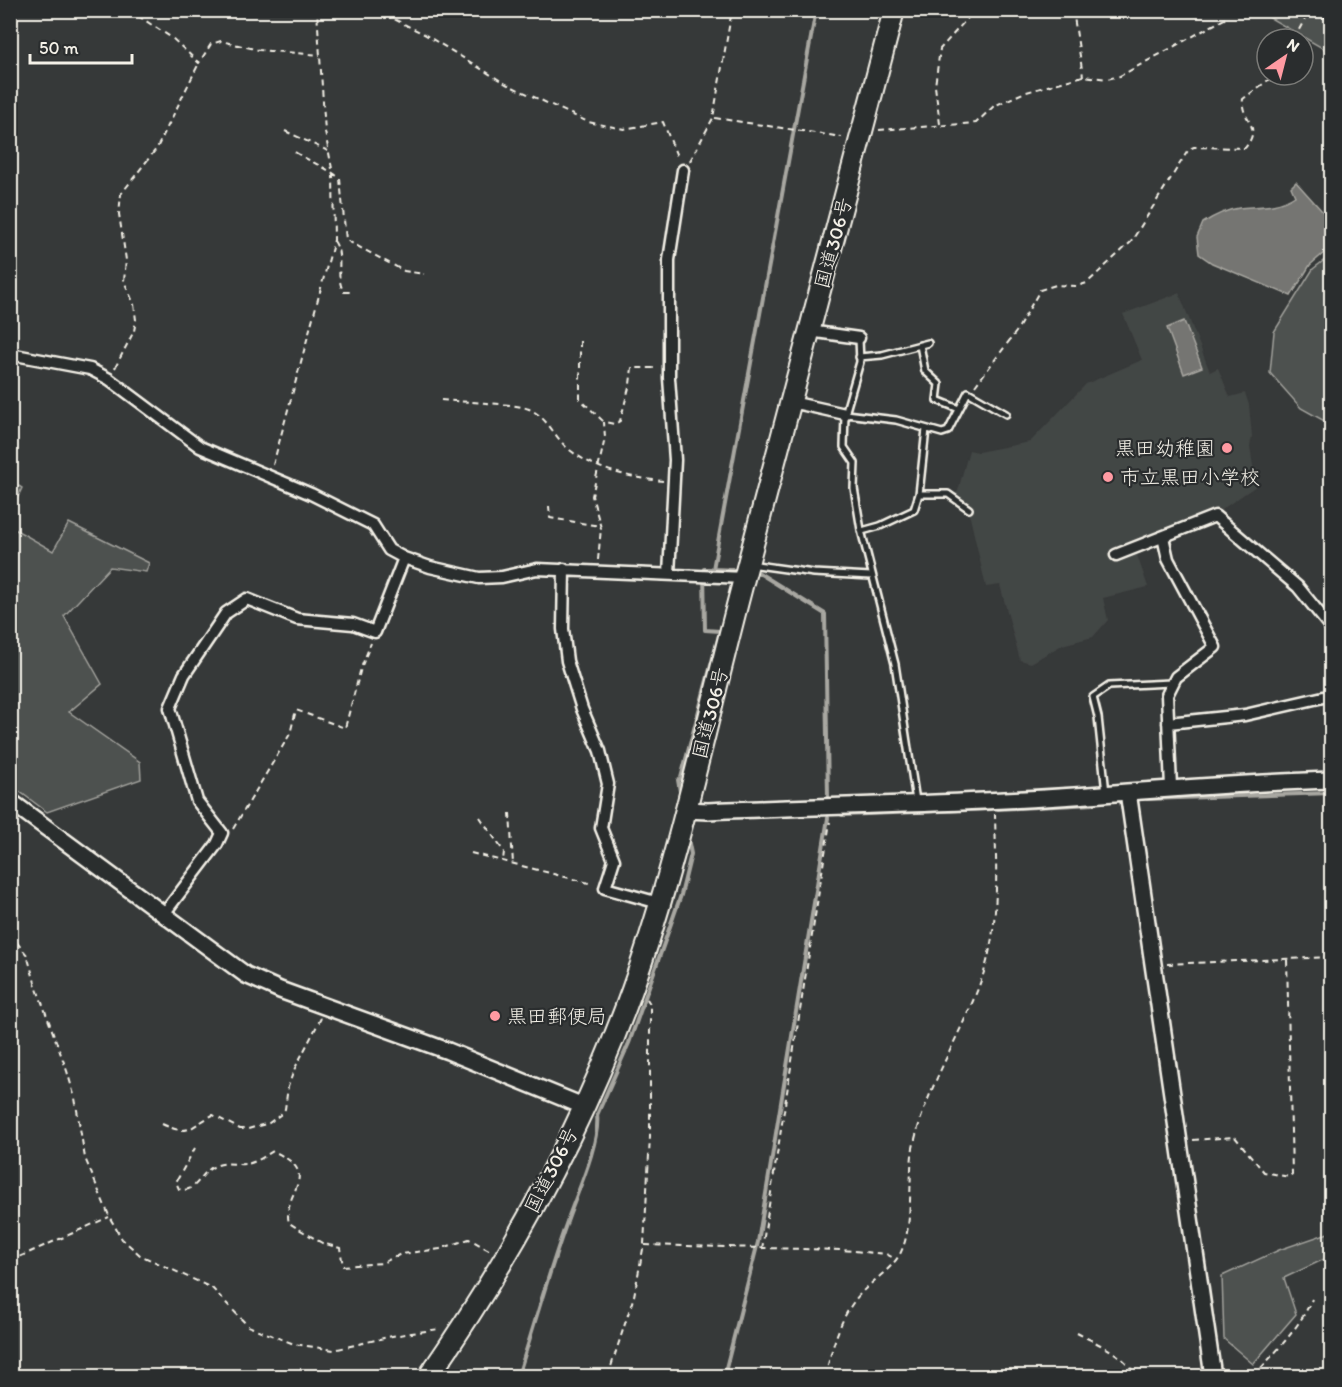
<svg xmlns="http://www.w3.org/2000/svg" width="1342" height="1387" font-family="Itim,'Klee One',sans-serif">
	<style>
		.built { fill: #434645 }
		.green { fill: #4e514f; stroke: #a1a19c; stroke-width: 1.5 }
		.water { fill: #757572; stroke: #a8a7a1; stroke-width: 1.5 }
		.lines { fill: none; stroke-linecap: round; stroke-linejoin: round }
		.stream { stroke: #a8a7a1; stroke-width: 4 }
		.lane-casing { stroke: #f4f1e8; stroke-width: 10 }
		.street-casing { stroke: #f4f1e8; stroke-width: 15 }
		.secondary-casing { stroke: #f4f1e8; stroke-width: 20 }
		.highway-casing { stroke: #f4f1e8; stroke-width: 24 }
		.path { stroke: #f4f1e8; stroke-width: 2; stroke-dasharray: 6 4.5; stroke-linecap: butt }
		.lane { stroke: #2a2d2e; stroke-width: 5 }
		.street { stroke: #2a2d2e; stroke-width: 10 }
		.secondary { stroke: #2a2d2e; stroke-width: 15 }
		.highway { stroke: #2a2d2e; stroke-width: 20 }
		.poi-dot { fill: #ff9aa2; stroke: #2a2d2e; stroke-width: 2 }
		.labels { text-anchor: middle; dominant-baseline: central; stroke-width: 4.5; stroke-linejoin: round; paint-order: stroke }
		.street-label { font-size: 20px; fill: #f4f1e8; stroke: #2a2d2e }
		.poi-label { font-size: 20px; fill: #f4f1e8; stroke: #2a2d2e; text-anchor: start }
	</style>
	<rect width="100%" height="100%" fill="#363939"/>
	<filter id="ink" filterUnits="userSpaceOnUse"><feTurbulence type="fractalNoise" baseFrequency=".0167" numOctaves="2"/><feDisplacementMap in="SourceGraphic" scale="12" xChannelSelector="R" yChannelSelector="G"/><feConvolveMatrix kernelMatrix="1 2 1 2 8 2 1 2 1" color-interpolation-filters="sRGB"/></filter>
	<g filter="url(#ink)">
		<path class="built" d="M1179 293 1210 372 1218 368 1230 397 1245 393 1249 405 1252 436 1250 446 1256 486 1221 510 1217 508 1112 551 1116 561 1137 555 1148 587 1103 598 1108 620 1093 637 1062 645 1031 663 1020 660 1000 585 986 587 970 517 966 511H969L954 495 958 491 969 450 978 452 1030 442 1086 384 1142 360 1123 314Z"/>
		<path class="green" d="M1258 11H1331V53Z
			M1331 255 1332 418 1328 423 1301 408 1270 373 1274 332 1313 269Z
			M11 481 22 488 11 512Z
			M69 523 149 563 146 572 110 567 64 616 102 684 69 712 140 762 141 779 47 812 11 785V527L53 551Z
			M1331 1232V1256L1284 1278 1296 1314 1253 1364 1224 1339 1222 1276 1279 1250Z"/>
		<path class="water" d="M1296 182 1331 221 1332 246 1310 265 1291 296 1212 263 1199 254 1197 237 1203 223C1214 216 1225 210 1239 208 1259 206 1277 208 1295 196L1291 187Z
			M1184 321 1202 367 1184 374 1167 328Z"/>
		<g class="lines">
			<path class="stream" d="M737 570 713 569 816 10
				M759 573 825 614 828 797
				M681 797 678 780 681 778 720 631 705 630 704 569H713
				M1147 799 1332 793
				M998 809 1093 804
				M842 815 992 809
				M518 1376C536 1321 551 1263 572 1208 581 1184 600 1140 597 1115L629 1043 681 895 691 854 687 834
				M724 1376 758 1242 828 818"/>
			<defs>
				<path id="lane" d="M859 339 860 362 845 414 844 447 855 463 854 488 861 530 895 664 916 801
					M920 345 925 371 939 384 937 400 959 409
					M859 357 882 355 928 343
					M846 414 896 420 942 433 948 431 968 392 1006 414
					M919 494H948L969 509
					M862 531 880 526 914 510 919 494 926 429
					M750 564 814 573 871 576
					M1106 793 1098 717 1093 697 1109 686 1171 683"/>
				<path id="street" d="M809 331 859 338
					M10 354 90 369 109 379 200 447 311 494 373 525 389 550 404 558 430 567 479 578 502 577 537 569 744 578
					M791 402 845 414
					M1163 537 1168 559 1215 647 1176 677 1167 695 1171 787
					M1116 555 1215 516 1298 587 1332 629
					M564 569 563 629 567 661 582 709 600 751 608 784 601 828 614 860 605 888 659 903
					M669 574 675 460 669 378V260L683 170
					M1168 723 1245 715 1332 695
					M163 915 217 844 222 833 197 801 170 708 184 675 226 613 247 599 297 619 353 624 375 632 404 558"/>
				<path id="secondary" d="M1128 792 1213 1376
					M10 801 246 975 280 990 448 1051 583 1106
					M686 810 708 811C847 805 988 804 1127 792 1195 787 1263 782 1332 780"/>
				<path id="highway" d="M429 1376C511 1257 583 1127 632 990 680 855 708 713 745 575 795 387 845 199 894 10"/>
			</defs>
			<use href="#lane" class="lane-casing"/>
			<use href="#street" class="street-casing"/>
			<use href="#secondary" class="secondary-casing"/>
			<use href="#highway" class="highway-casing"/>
			<path class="path" d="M129 10 172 38 199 63 211 44 221 41 259 50 320 55
				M376 10 424 34 506 84 588 122 624 129 663 122 678 159
				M1073 10 1083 76
				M1294 39 1307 15 1311 13 1332 20
				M715 118 842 137
				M940 124 935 86 940 49 975 10
				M879 130 976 123 994 106 1023 93 1083 76 1107 79 1120 76 1228 17
				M285 131 328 151
				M295 152C305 159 335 172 340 179L346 240 404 271 424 274
				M690 161 713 118 732 10
				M334 241C345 256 334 277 344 292H353
				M580 341V399L604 422 615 424 620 421 630 384 632 368H657
				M115 368 134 331 136 320 134 304 124 281 126 260 119 214 121 194 157 148 199 63
				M975 386 1016 332 1040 290 1056 285 1077 286 1087 283 1131 242 1189 149 1194 147 1245 148C1264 124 1240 121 1243 99L1275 75
				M441 400C460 402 515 403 529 409 545 416 553 433 564 445 589 469 630 478 663 481
				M273 465 334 240 333 174 325 132 317 11 331 10
				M549 506 550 518 600 526
				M598 560 601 528 592 496 605 438 604 422
				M510 813 513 864
				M480 817 504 852 503 860
				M233 829 290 734 296 710 345 728 361 668 371 643
				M471 853 593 884
				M10 934 27 955 36 986 67 1071 75 1098 85 1158 110 1218 122 1239 140 1255 212 1288 248 1326 294 1344 334 1350 392 1336 439 1329
				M1167 964 1332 957
				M162 1124C190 1137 189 1127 213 1115L240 1129H248L269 1123 280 1115 285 1109 288 1087 294 1070 321 1018
				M1193 1140 1235 1137 1264 1172 1289 1177 1292 1174 1287 959
				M195 1148 176 1182 179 1189C196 1194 200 1173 213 1167 225 1161 234 1165 246 1164 255 1163 265 1156 273 1151 325 1175 281 1191 289 1223L322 1243 340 1248 343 1266 382 1263 401 1254 440 1249 469 1239 489 1250
				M645 1245 843 1250 886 1254 896 1259
				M762 1249 830 822
				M10 1261 109 1217
				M1077 1333C1097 1344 1126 1354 1135 1376
				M608 1376 634 1296 644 1244 650 1137V1004L647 999
				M825 1376C833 1346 840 1314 863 1291 876 1278 893 1268 901 1252 914 1225 908 1177 913 1148 926 1085 964 1032 984 972 1000 921 996 866 995 814
				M1254 1376C1275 1352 1299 1329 1312 1299"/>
			<use href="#lane" class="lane"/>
			<use href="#street" class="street"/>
			<use href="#secondary" class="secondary"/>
			<use href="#highway" class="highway"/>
		</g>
	</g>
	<g class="poi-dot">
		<circle cx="1227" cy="448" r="6"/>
		<circle cx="1108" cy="477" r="6"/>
		<circle cx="495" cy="1016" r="6"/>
	</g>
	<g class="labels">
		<g class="street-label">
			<text transform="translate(833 243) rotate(-75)">国道306号</text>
			<text transform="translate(710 713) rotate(-76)">国道306号</text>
			<text transform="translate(551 1170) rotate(-63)">国道306号</text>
		</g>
		<g class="poi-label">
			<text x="1215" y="448" text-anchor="end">黒田幼稚園</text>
			<text x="1120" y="477">市立黒田小学校</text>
			<text x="507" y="1016">黒田郵便局</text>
		</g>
	</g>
	<rect width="1342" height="1387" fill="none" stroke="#2a2d2e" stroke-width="36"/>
	<rect x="18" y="18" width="1306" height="1351" fill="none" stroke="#f4f1e8" stroke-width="2" filter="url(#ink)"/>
	<g transform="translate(1285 57) rotate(35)"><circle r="28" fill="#2a2d2e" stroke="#7b7b78" stroke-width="1.5"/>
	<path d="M0-4.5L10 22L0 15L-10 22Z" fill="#ff9aa2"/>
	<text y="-9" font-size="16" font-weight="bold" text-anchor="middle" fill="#f4f1e8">N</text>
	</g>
	<path d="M30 54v9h102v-9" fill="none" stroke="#f4f1e8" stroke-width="3"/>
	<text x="39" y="54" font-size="18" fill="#f4f1e8" stroke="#2a2d2e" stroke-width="4.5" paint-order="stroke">50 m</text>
</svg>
